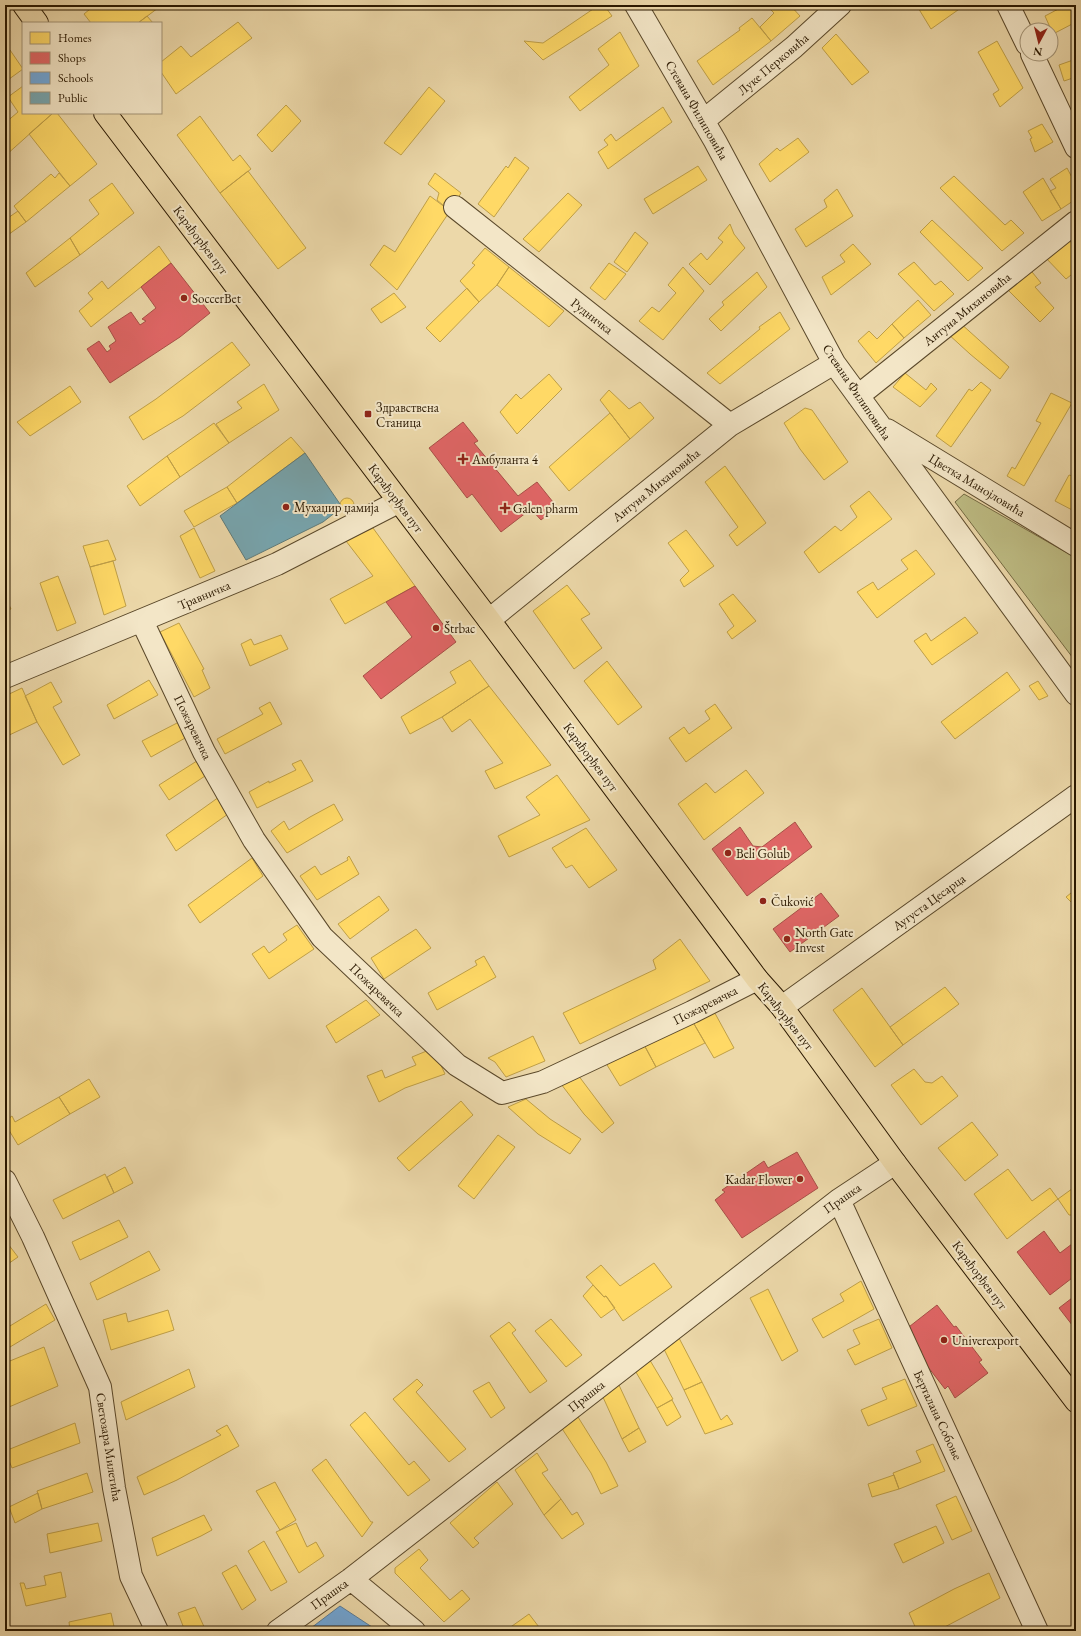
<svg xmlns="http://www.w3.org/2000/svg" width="1081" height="1636" font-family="'EB Garamond',serif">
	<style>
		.green { fill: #bebd84; stroke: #746a42 }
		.homes { fill: #ffd966; stroke: #bf9f47 }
		.shops { fill: #e06666; stroke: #a94f47 }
		.schools { fill: #6fa8dc; stroke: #5a7d9a }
		.public { fill: #76a5af; stroke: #5f7b7a }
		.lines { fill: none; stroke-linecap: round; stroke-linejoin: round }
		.minor-casing { stroke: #5a482a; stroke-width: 24 }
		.major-casing { stroke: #2a1800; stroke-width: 24 }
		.minor { stroke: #f3e6c7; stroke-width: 22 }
		.major { stroke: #ecd8a9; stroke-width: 22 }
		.poi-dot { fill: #8f2418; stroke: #f3e6c7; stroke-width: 1.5 }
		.labels { text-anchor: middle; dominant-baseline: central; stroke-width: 4; stroke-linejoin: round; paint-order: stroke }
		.street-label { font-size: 13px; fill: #2a1800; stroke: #f3e6c7 }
		.poi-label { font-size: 13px; fill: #2a1800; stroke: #f3e6c7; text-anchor: start }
	</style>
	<rect width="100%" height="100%" fill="#ecd8a9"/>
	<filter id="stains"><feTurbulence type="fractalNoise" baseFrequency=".005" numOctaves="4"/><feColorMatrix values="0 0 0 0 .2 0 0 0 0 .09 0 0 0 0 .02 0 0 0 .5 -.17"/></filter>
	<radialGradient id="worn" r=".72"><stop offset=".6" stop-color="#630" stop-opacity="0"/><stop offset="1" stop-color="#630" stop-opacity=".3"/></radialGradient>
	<path class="green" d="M964 494 1076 558V662L955 502Z"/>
	<path class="homes" d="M95 5H114L117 9 121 5H162L138 23H91L84 14Z
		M599 5H604L612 16 543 60 524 41 543 43Z
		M774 5H790L800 16 771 41 760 27 774 13 770 9Z
		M918 5H965L931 29 917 6Z
		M1066 5H1076V22L1053 34 1045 16Z
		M147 16 153 23H138Z
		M752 18 771 41 713 85 697 61 740 30 739 28Z
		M238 22 252 38 176 94 161 72V62L181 46 191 57Z
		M620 32 639 66 580 111 569 97 609 65 598 49Z
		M836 34 869 72 852 85 822 48Z
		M997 41 1023 88 1000 107 993 94 999 90 978 52Z
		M10 50 23 69 5 82V54Z
		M1076 59V77L1064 81 1059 65Z
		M23 86V113H53L5 156V123L18 112 8 97Z
		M429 87 445 101 401 155 384 143Z
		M286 105 301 121 272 152 257 135Z
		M663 107 672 122 608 169 598 152 608 145 604 140 611 134 616 141Z
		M53 113H57L97 164 70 186 29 134Z
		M200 116 233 161 240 155 251 169 220 193 177 135Z
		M1042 124 1053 142 1035 152 1030 139 1032 138 1028 131Z
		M798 138 809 152 770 182 759 164 777 148 780 151Z
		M515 157 529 168 494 217 478 204 506 166 508 168Z
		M698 166 707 180 653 214 644 199Z
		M1067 168 1076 185V199L1061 209 1050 191 1056 188 1050 179Z
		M248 171 306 248 278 269 220 193Z
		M59 173 70 186 26 222 14 206 51 174 55 178Z
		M435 173 461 193 450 211 437 200 439 193 428 184Z
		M954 176 1005 225 1011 220 1024 233 1002 251 940 188Z
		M1043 178 1061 209 1042 221 1023 192Z
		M112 183 134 213 80 255 70 238 99 214 89 200Z
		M837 189 853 216 806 247 795 229 827 207 824 200Z
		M568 193 582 205 539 252 523 239Z
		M430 196 450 211 397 290 370 265 384 245 395 252Z
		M18 211 26 222 5 237V220Z
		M932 220 983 268 968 281 920 232Z
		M730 224 734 234 745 248 710 285 689 264 701 253 707 260 723 242 718 238Z
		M635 232 648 243 627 272 614 262Z
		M70 238 80 255 35 287 26 273Z
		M1067 238 1076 248V271L1066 279 1043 255Z
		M853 244 871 264 831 295 822 277 845 262 840 255Z
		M159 246 171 263 91 327 79 311 93 299 88 293 102 281 108 289Z
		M485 248 509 267 497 285 479 302 460 281 475 265 472 263Z
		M914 262 935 285 941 281 954 294 934 311 898 274Z
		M609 263 626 274 605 300 590 288Z
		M509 267 564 311 549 327 497 285Z
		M683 267 704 291 663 340 639 321 652 307 659 312 676 293 668 285Z
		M1028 267 1041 283 1035 287 1054 308 1040 322 1005 287Z
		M757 272 767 287 721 331 709 319 724 305 722 302Z
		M467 288 479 302 440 342 426 328Z
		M394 293 406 307 381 323 371 309Z
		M918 300 931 315 904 338 892 324Z
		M780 312 790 329 720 384 707 373 760 329 759 327Z
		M959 322 1009 367 1000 379 970 354 947 333Z
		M892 324 904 338 876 363 858 341 869 331 877 339Z
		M232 342 250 365 183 416 143 440 129 417 156 399Z
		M905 373 926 390 931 383 937 389 920 407 893 387Z
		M549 374 562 389 517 434 500 412 516 394 521 399Z
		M981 382 991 390 951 447 936 436 969 389 972 391Z
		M264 384 279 410 229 443 216 424 242 408 237 402Z
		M70 386 81 402 30 436 17 422Z
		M609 390 629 409 640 402 654 418 630 439 600 400Z
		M1051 393 1072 403 1024 486 1007 476 1012 467 1015 469 1041 423 1036 421Z
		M805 408 812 410 848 462 824 480 800 449 784 423Z
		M610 413 630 439 569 491 549 467Z
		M214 423 229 443 180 477 167 456Z
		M291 437 305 453 237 503 227 487Z
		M167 456 180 477 140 506 127 486Z
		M725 466 766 523 737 546 729 535 738 527 705 482Z
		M1069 475 1076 477 1073 481 1076 483V512L1055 501Z
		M227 487 237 503 194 527 184 511Z
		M869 491 892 519 819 573 804 552 835 526 841 531 857 517 850 506Z
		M340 505a7 7 0 1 1 14 0a7 7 0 1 1-14 0Z
		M194 528 215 571 200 578 180 536Z
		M373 528 415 586 345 624 330 599 373 576 346 541Z
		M686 530 714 566 684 587 680 580 689 571 668 543Z
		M108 540 116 560 90 567 83 546Z
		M916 550 935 574 877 618 857 592 873 582 878 590 908 569 901 560Z
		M113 561 126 606 104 615 90 567Z
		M58 576 76 623 57 631 40 583Z
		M567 585 590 614 581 619 602 648 574 669 533 611Z
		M733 594 756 621 732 639 727 632 734 626 719 604Z
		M5 597 11 609 5 611Z
		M965 617 978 633 932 665 914 641 926 633 931 641Z
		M179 623 204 669 202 670 210 688 194 697 160 632Z
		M281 635 288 649 250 666 241 644 251 639 254 645Z
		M470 660 489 686 442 717 410 734 401 717 456 683 450 672Z
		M607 661 642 707 618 725 584 681Z
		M1007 672 1020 690 955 739 941 722Z
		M149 680 158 695 114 719 107 705Z
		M1038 681 1048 696 1039 700 1029 686Z
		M51 682 62 702 53 707 80 755 63 765 37 722 25 696Z
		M489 686 551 765 495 789 485 771 503 763 470 719 452 732 442 717Z
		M22 688 37 722 5 737V696Z
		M270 702 282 724 225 754 217 739 263 714 259 708Z
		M715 704 732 728 686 762 669 738 684 727 689 734 710 719 705 711Z
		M179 722 187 737 151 757 142 741Z
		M200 759 208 774 169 800 159 785Z
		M301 760 313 781 257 808 249 792 269 781V783L296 770 292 764Z
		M746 770 764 793 704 840 678 804 706 783 715 793Z
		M557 775 590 820 509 857 498 836 540 815 526 797Z
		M219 797 228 814 176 851 166 835Z
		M334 804 343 820 287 853 271 831 284 821 289 830 310 817Z
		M586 828 617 870 589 888 572 865 566 868 552 848Z
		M349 856 359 874 317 900 300 876 315 866 321 875 348 860 347 858Z
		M252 858 263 876 200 923 188 905Z
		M1076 889V907L1066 897Z
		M379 896 389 910 350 939 338 924Z
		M297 925 314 949 269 979 252 954 264 946 269 953 287 940 283 934Z
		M416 929 431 948 384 979 371 958Z
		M680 939 710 981 580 1044 563 1013 656 969 653 960Z
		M484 956 496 977 437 1010 428 993 477 965 475 961Z
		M945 987 959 1004 903 1045 890 1027Z
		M862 988 903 1045 875 1067 833 1010Z
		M366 1000 380 1015 336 1043 326 1026Z
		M711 1006 734 1048 714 1058 690 1017Z
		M690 1017 705 1043 656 1067 642 1041Z
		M533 1036 545 1061 506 1077 495 1062 488 1058Z
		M642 1041 656 1067 620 1086 604 1060Z
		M429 1050 437 1057 445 1074 405 1088 379 1102 367 1076 382 1070 385 1078 416 1065 412 1057Z
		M914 1069 925 1082 932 1083 942 1076 958 1096 921 1125 891 1085Z
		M578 1075 614 1123 602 1133 584 1114 561 1084Z
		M89 1079 100 1097 70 1114 59 1097Z
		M59 1097 70 1114 18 1145 7 1127 5 1121 12 1116 15 1122Z
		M526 1099 550 1119 581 1139 570 1154 538 1134 508 1107Z
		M461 1101 473 1115 409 1171 397 1158Z
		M972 1122 998 1155 965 1181 938 1148Z
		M498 1135 515 1147 474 1199 458 1186Z
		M125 1167 133 1183 114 1193 107 1177Z
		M1008 1169 1032 1201 1050 1188 1058 1199 1007 1239 974 1194Z
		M105 1174 114 1193 63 1219 53 1200Z
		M1076 1186V1215H1069L1058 1199Z
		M119 1220 128 1237 80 1260 72 1242Z
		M5 1240 18 1257 5 1266Z
		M149 1251 160 1270 97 1300 90 1283Z
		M654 1263 672 1287 623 1321 606 1296 604 1297 586 1277 601 1265 620 1286Z
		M861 1281 874 1309 823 1338 812 1319 844 1301 840 1294Z
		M593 1285 604 1297 606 1296 615 1308 601 1318 583 1296Z
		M768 1289 798 1351 782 1361 750 1298Z
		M46 1304 55 1320 5 1350V1329Z
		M168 1310 174 1330 111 1350 103 1320 126 1313 128 1322Z
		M551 1319 582 1355 566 1367 535 1331Z
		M879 1319 892 1348 855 1365 847 1350 860 1344 853 1330Z
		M509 1322 516 1330 512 1333 547 1381 530 1393 490 1336Z
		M679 1338 702 1382 684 1390 663 1347Z
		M44 1347 58 1386 9 1407 5 1398V1363Z
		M648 1357 673 1399 657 1408 633 1367Z
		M189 1369 195 1387 126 1420 121 1402Z
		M417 1379 423 1385 416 1392 466 1449 449 1462 393 1399Z
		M905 1379 917 1406 868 1426 861 1410 887 1399 882 1388Z
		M489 1382 505 1408 491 1418 473 1391Z
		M702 1382 721 1420 727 1415 733 1424 705 1434 684 1390Z
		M618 1383 639 1428 622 1439 602 1395Z
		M672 1400 681 1417 667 1426 657 1408Z
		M365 1412 409 1465 414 1461 430 1480 408 1496 350 1425Z
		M578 1417 606 1462 618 1486 601 1494 591 1473 561 1427Z
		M75 1423 80 1443 12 1468 5 1451Z
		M227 1425 239 1446 177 1480 144 1495 137 1477 221 1435 216 1431Z
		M639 1428 646 1442 629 1452 622 1439Z
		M933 1444 945 1471 899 1489 893 1473 921 1462 916 1451Z
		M537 1453 548 1470 542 1473 561 1499 544 1515 515 1470Z
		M326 1459 371 1522H373L362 1537 312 1470Z
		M87 1473 93 1492 42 1509 37 1491Z
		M894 1475 899 1489 872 1497 868 1484Z
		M275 1482 296 1520 280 1530 256 1491Z
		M497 1482 513 1504 474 1538 479 1543 473 1548 450 1523Z
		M38 1493 42 1509 15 1523 9 1507Z
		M956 1496 972 1531 952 1540 936 1505Z
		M561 1499 572 1515 577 1512 584 1524 562 1539 544 1515Z
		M204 1515 212 1530 201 1536 157 1556 152 1538Z
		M98 1523 102 1541 50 1553 47 1534Z
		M296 1523 307 1547 316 1542 324 1556 299 1573 276 1532Z
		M936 1526 944 1543 903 1563 894 1544Z
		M264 1541 287 1582 271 1591 248 1551Z
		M419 1549 428 1560 420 1568 450 1600 462 1590 470 1599 444 1622 395 1573V1568Z
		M236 1565 256 1600 242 1610 222 1573Z
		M61 1572 66 1597 26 1606 20 1583H24L26 1589 46 1585 44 1576Z
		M989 1573 1000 1598 937 1631H917L909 1613 954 1589Z
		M195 1607 206 1631H185L178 1613Z
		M111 1613 115 1631H70L69 1622Z
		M529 1614 542 1631H505Z"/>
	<path class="shops" d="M171 263 210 313 180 337 110 383 87 349 99 341 107 352 111 349 109 346 116 341 108 327 131 312 140 325 146 321 142 319 156 308 141 287Z
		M463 422 478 441 474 443 518 496 537 482 557 507 541 520 531 509 501 532 472 494 467 498 429 448Z
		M415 586 456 642 381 699 363 676 412 637 386 602Z
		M795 822 812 847 747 896 712 849 740 827 753 846 762 847Z
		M821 893 839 916 790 952 773 929Z
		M797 1152 818 1188 742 1238 715 1200 725 1192 722 1190 764 1161 768 1168Z
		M1044 1231 1060 1253 1072 1244 1076 1249V1275L1050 1295 1017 1252Z
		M1076 1295V1330L1059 1308Z
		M937 1305 954 1327 956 1326 982 1360 979 1362 988 1373 955 1398 948 1386 945 1389 918 1354 922 1352 905 1330Z"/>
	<path class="schools" d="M340 1606 375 1629 377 1631H307Z"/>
	<path class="public" d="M305 453 340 504 341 508 323 522 246 560 220 516Z"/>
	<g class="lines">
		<defs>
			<path id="minor" d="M636 5 715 141 834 363 1076 694
				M1008 5 1027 44
				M1032 54 1076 147
				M703 121 794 47 840 5
				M455 207 730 425
				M858 396 1076 222
				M887 430 1076 545
				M489 620 730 425 834 363
				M142 621 204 752 254 840 322 937 457 1065 502 1093 543 1082 692 1012 757 979
				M5 677 277 564 398 502
				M782 1007 1076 796
				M5 1181 33 1237 100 1387 114 1488 131 1576 157 1631
				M839 1200 1037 1631
				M351 1579 414 1631
				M278 1631 351 1579 839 1200 895 1163"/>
			<path id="major" d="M24 5 37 23
				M105 113 489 620 757 979 782 1007 895 1163 1076 1401"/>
		</defs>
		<use href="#minor" class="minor-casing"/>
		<use href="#major" class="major-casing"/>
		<use href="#minor" class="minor"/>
		<use href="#major" class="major"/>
	</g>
	<g class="poi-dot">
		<circle cx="184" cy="298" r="4"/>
		<rect x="364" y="410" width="8" height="8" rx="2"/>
		<path d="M461 453h4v4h4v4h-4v4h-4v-4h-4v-4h4z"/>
		<circle cx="286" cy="507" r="4"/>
		<path d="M503 502h4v4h4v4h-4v4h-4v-4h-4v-4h4z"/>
		<circle cx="436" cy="628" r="4"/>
		<circle cx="728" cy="853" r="4"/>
		<circle cx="763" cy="901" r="4"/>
		<circle cx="787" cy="939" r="4"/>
		<circle cx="800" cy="1179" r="4"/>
		<circle cx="944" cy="1340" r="4"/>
	</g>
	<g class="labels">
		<g class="street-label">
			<text transform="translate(773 64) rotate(-40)">Луке Перковића</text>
			<text transform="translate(697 110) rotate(60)">Стевана Филиповића</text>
			<text transform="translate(201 240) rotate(53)">Карађорђев пут</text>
			<text transform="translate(967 309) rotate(-39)">Антуна Михановића</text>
			<text transform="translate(592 316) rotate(38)">Рудничка</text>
			<text transform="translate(857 392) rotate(56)">Стевана Филиповића</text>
			<text transform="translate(656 485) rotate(-39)">Антуна Михановића</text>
			<text transform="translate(977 485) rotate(31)">Цветка Манојловића</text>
			<text transform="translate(396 498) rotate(53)">Карађорђев пут</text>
			<text transform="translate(204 595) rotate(-23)">Травничка</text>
			<text transform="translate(193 727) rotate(64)">Пожаревачка</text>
			<text transform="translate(591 757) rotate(53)">Карађорђев пут</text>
			<text transform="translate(929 902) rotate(-36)">Аугуста Цесарца</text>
			<text transform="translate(377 990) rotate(44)">Пожаревачка</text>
			<text transform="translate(705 1005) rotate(-27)">Пожаревачка</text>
			<text transform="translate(786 1016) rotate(52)">Карађорђев пут</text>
			<text transform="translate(842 1198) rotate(-35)">Прашка</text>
			<text transform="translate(980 1275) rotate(53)">Карађорђев пут</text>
			<text transform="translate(586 1396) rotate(-38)">Прашка</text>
			<text transform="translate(938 1415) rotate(65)">Берталана Собоње</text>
			<text transform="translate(109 1447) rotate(81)">Светозара Милетића</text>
			<text transform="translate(329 1594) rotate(-36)">Прашка</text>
		</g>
		<g class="poi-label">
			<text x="192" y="298">SoccerBet</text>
			<text x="376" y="407">Здравствена<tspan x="376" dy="15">Станица</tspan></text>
			<text x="472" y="459">Амбуланта 4</text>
			<text x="294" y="507">Мухаџир џамија</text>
			<text x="513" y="508">Galen pharm</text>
			<text x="444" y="628">Štrbac</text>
			<text x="736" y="853">Beli Golub</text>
			<text x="771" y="901">Čuković</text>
			<text x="795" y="932">North Gate<tspan x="795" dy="15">Invest</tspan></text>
			<text x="792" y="1179" text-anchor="end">Kadar Flower</text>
			<text x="952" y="1340">Univerexport</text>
		</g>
	</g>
	<rect width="1081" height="1636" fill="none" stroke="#ecd8a9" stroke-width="20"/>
	<rect x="6" y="6" width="1069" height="1624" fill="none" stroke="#2a1800" stroke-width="2"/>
	<rect x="10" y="10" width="1061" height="1616" fill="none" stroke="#2a1800"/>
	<rect x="22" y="22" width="140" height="92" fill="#f3e6c7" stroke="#a39477"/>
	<rect x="30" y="32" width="20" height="12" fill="#ffd966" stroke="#a39477"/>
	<text x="58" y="42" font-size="12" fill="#2a1800">Homes</text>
	<rect x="30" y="52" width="20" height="12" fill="#e06666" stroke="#a39477"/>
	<text x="58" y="62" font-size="12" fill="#2a1800">Shops</text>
	<rect x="30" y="72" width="20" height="12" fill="#6fa8dc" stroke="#a39477"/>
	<text x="58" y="82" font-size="12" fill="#2a1800">Schools</text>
	<rect x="30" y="92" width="20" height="12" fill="#76a5af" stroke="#a39477"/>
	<text x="58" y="102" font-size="12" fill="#2a1800">Public</text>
	<g transform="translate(1039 42) rotate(187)"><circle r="19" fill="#f3e6c7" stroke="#a39477"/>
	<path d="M0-3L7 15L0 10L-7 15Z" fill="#8f2418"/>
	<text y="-6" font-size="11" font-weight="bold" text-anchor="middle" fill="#2a1800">N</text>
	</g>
	<rect width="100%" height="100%" filter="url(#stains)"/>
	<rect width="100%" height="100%" fill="url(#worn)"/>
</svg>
